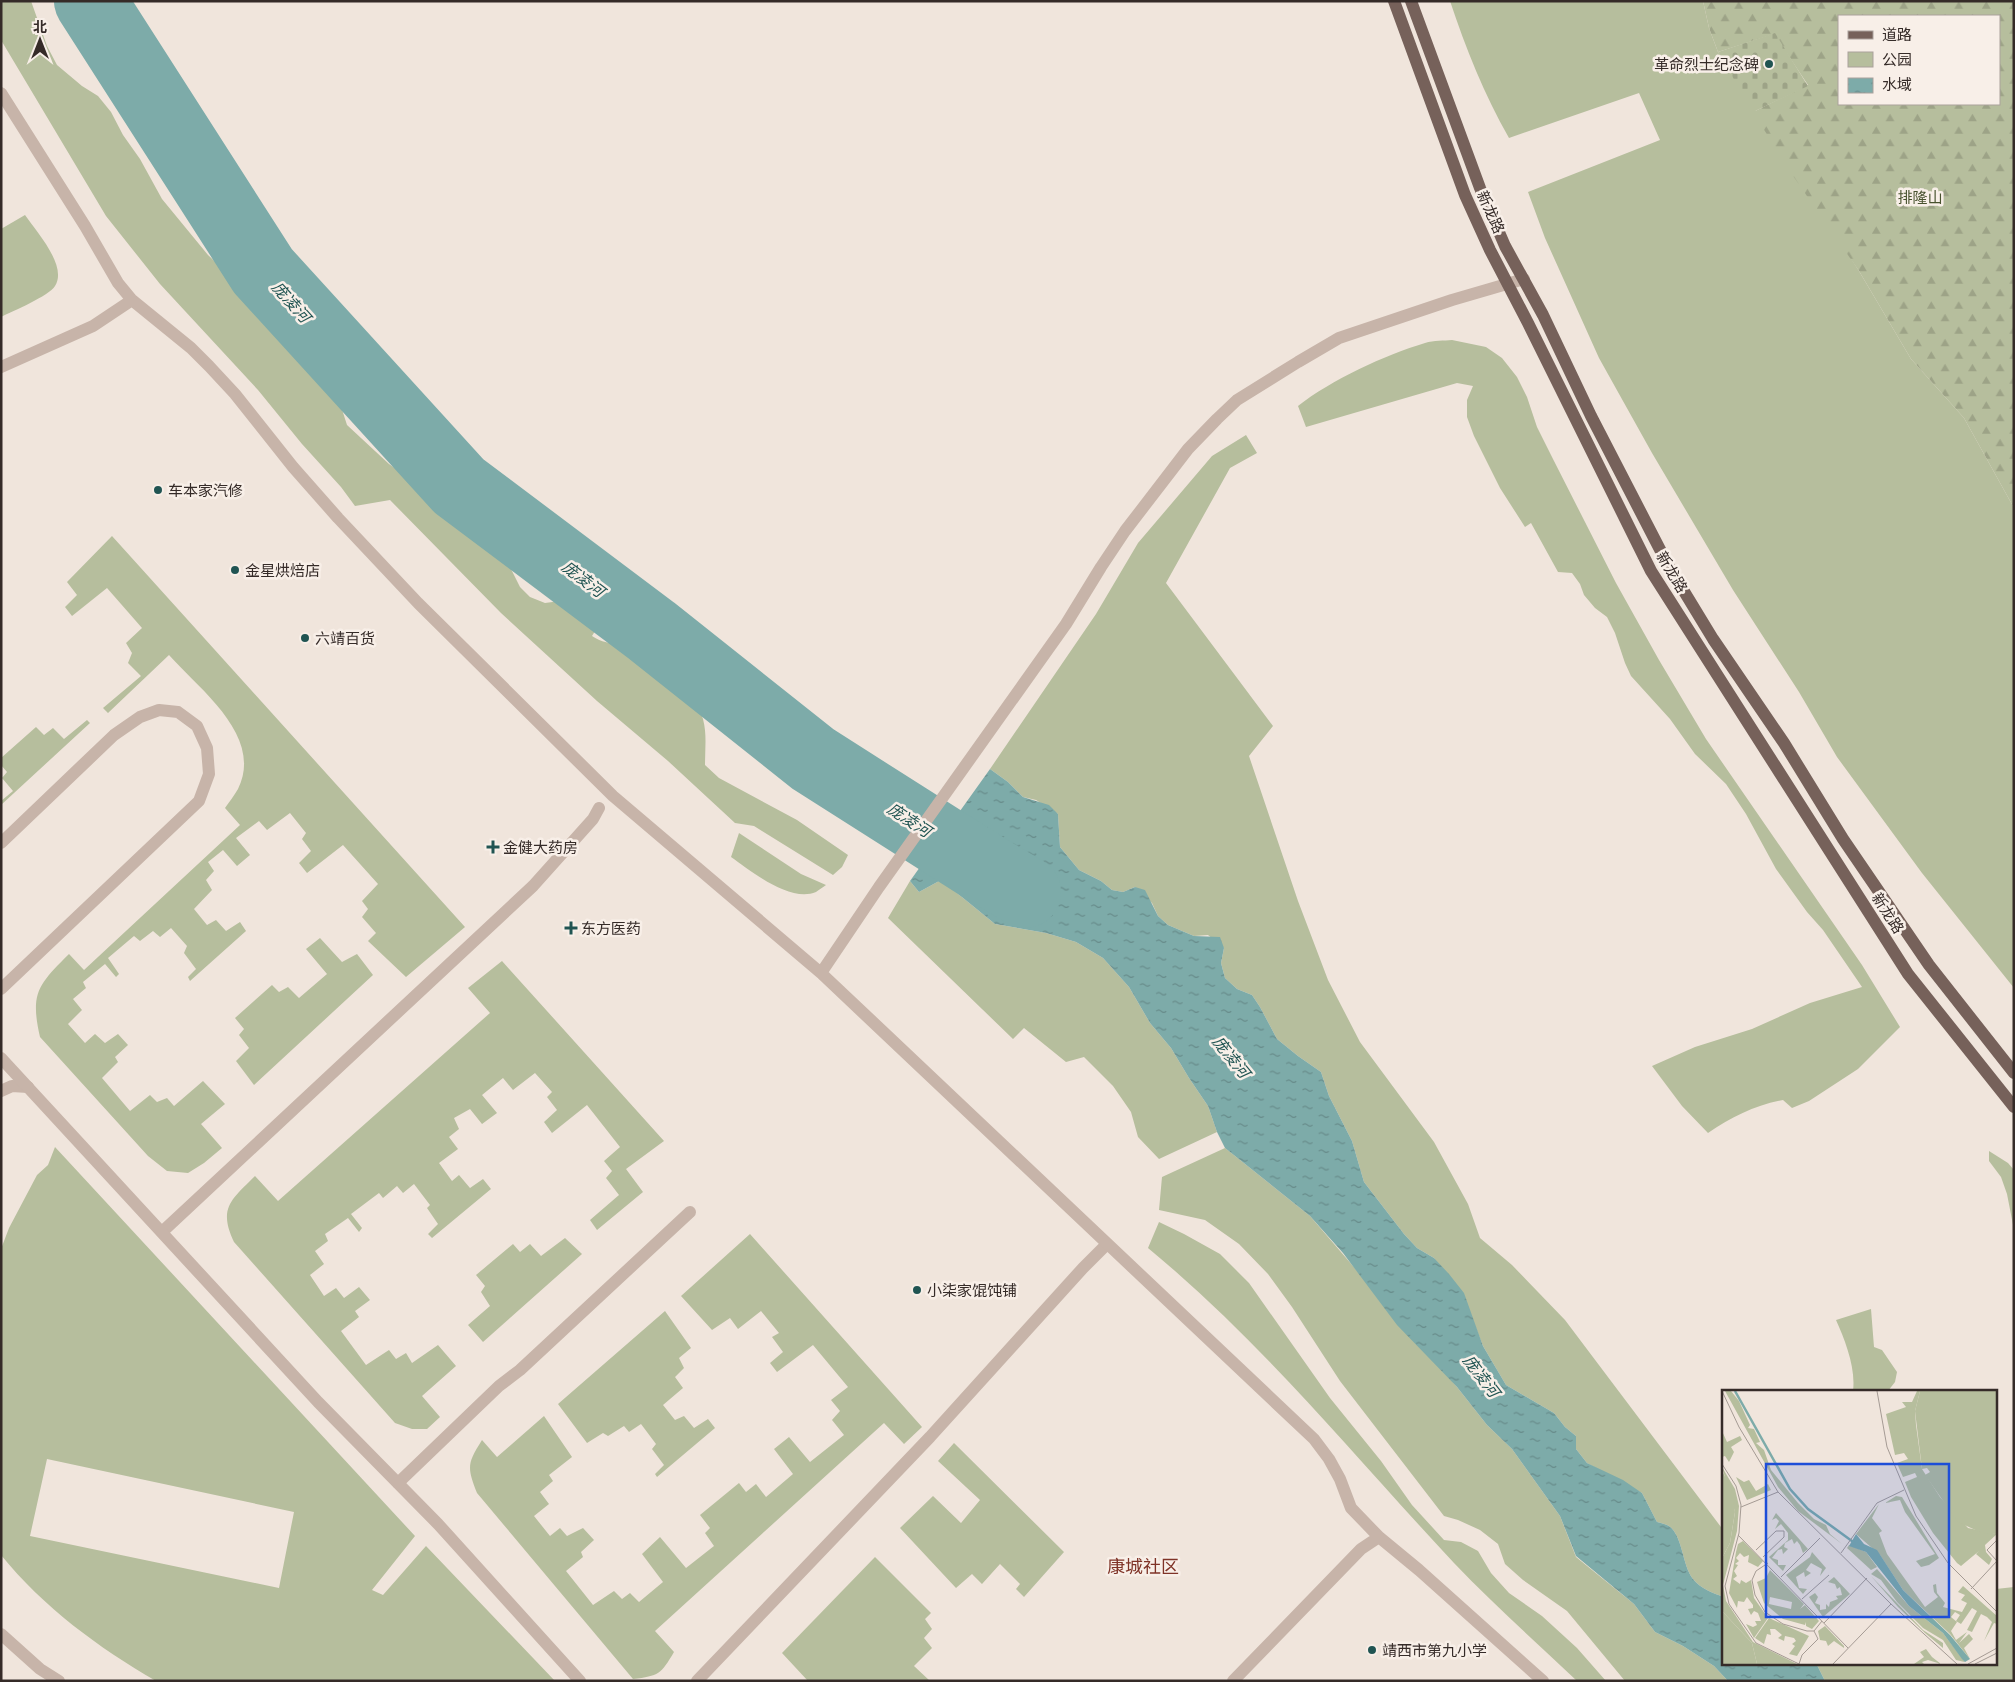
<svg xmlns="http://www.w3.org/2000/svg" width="2015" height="1682" font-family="'Public Sans','Noto Sans SC',sans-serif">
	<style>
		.green { fill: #b6be9d; fill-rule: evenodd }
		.forest { fill: url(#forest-firs); fill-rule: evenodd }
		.cemetery { fill: url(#cemetery-stones) }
		.water { fill: url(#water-ripples) }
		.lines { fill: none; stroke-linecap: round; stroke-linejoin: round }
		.river { stroke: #7daba9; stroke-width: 72 }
		.service { stroke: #c7b4a9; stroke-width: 12 }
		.minor { stroke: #c7b4a9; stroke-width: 12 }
		.primary { stroke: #76615a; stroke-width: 12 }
		.poi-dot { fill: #205452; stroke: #f8efe8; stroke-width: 2 }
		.labels { text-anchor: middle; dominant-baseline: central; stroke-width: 5; stroke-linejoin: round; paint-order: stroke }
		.poi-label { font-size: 15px; fill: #352b28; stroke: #f8efe8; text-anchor: start }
		.park-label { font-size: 15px; fill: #48522e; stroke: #f8efe8 }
		.street-label { font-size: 15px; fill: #352b28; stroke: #f8efe8 }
		.water-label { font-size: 16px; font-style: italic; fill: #205452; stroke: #f8efe8 }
		.quarter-label { font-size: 18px; fill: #7f3327; stroke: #f8efe8 }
		.inset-river { fill: none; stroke: #7daba9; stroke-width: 2.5 }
		.inset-road { fill: none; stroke: #a59b94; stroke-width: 1 }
		.view { fill: #1d4ed8; fill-opacity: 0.15; stroke: #1d4ed8; stroke-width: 2.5 }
		.inset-edge { fill: none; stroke: #352b28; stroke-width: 2.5 }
	</style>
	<defs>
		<pattern id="forest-firs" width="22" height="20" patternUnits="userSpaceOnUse" patternTransform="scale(1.25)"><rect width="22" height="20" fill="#b6be9d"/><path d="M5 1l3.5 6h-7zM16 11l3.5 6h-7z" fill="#9da387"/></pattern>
		<pattern id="cemetery-stones" width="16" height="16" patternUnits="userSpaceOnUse" patternTransform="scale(1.25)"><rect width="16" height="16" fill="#b6be9d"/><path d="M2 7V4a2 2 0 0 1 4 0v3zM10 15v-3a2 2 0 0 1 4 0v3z" fill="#9da387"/></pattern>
		<pattern id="water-ripples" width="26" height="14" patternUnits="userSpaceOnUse" patternTransform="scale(1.25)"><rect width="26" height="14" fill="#7daba9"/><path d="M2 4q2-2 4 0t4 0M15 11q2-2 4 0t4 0" fill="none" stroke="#678b8a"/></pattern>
	</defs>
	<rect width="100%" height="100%" fill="#f0e5dc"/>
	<path class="green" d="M1 1H31L47 46 57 65 82 86 98 96 111 112 123 135 140 159 162 199 208 255 230 276 259 314 276 331 300 346 321 366 337 394 347 425 389 464 417 484 428 494 440 515 449 522 494 547 505 557 520 587 530 597 545 603 575 599 590 605 597 616V628L592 636C613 649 619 639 639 646 658 653 685 685 696 701 700 706 701 714 703 719 707 734 705 749 705 765L719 778 797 820 848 855 842 867 833 875 754 826 735 823 668 761 597 701 501 613 390 500 355 506 341 487 302 444 258 390 160 284 106 216 1 40Z
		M1450 1H1703L1709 28 1718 52 1859 271 1911 359 1964 418 2014 508V988L1922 873 1837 757 1799 692 1733 590 1652 453 1599 358 1545 238 1528 192 1660 140 1639 93 1509 138C1484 94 1466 49 1450 1Z
		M25 215C36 231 68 266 55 286 49 296 13 311 1 317V229Z
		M1452 340 1486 347 1502 358 1517 377 1527 397 1537 427 1554 461 1616 583 1659 660 1706 739 1862 965 1900 1027 1858 1069 1809 1101 1792 1108 1783 1100C1755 1105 1732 1117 1708 1133L1682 1106 1652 1066 1695 1047 1752 1029 1810 1003 1862 987 1823 930 1807 912 1776 869 1746 814 1726 784 1695 754 1670 719 1631 676 1625 663 1615 633 1607 617 1595 608 1584 595 1580 584 1572 573 1558 572 1531 523 1525 527 1500 488 1474 436 1467 417V400L1473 386 1457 383 1306 427 1298 406C1331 380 1385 355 1425 343 1434 340 1444 341 1452 340Z
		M1246 435 1257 453 1230 468 1166 583 1273 726 1249 756 1298 901 1328 980 1360 1042 1434 1142 1468 1204 1480 1238 1512 1265 1565 1320 1724 1531V1597C1713 1593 1701 1589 1693 1579 1682 1565 1683 1536 1669 1526 1666 1524 1661 1523 1657 1522L1642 1493 1587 1463 1576 1449V1436L1565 1427 1554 1413 1506 1385 1483 1346 1474 1323 1434 1258 1417 1248 1404 1234 1364 1182 1352 1141 1329 1096 1321 1072 1298 1056 1277 1039 1260 1007 1252 995 1237 989 1225 978 1221 963 1224 948 1208 935 1194 936 1168 925 1158 916 1152 903 1135 887 1123 892 1112 890 1101 881 1079 870 1060 847 1058 814 1036 800 1023 797 1008 782 990 769 1096 614 1138 543 1212 456Z
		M112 536 465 927 406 977 368 941 376 933 362 917 368 909 362 901 378 884 343 845 307 873 299 863 311 851 302 839 306 833 290 813 267 830 259 821 236 838 250 855 237 866 223 850 208 862 214 871 206 880 212 890 194 909 207 925 216 920 226 931 240 922 246 931 190 981 188 977 196 969 184 953 187 946 171 928 160 937 153 931 140 941 134 936 108 958 119 974 116 977 105 964 83 982 86 988 73 999 82 1010 68 1024 85 1043 95 1034 105 1043 118 1034 128 1045 115 1057 118 1062 102 1078 130 1111 150 1095 157 1102 167 1098 174 1106 203 1081 225 1104 201 1124 222 1148 204 1163 188 1173 167 1171 148 1156 40 1037C30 993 38 985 69 954L84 970 240 825 225 808C229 802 234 796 238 789 264 736 200 690 169 655L108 713 103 708 141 676 128 663 132 653 126 643 142 628 107 588 72 616 65 607 77 595 67 582Z
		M87 720 90 723 1 805V801L13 791 2 778 7 772 1 765V758L36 727 44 735 53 728 64 739Z
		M739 833 801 874 826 885C823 887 819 890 816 892 790 903 751 871 731 857Z
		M941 880 995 924 1046 933 1076 942 1103 958 1129 987 1150 1023 1171 1048 1189 1078 1208 1106 1217 1132 1159 1159 1138 1137 1131 1112 1113 1086 1084 1057 1066 1062 1024 1028 1013 1039 888 918 910 881 919 892Z
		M320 938 342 962 357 954 373 975 254 1085 236 1061 249 1048 239 1035 244 1029 235 1018 272 985 279 992 288 987 299 998 327 974 306 949Z
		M502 961 664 1141 626 1169 643 1192 597 1230 590 1220 619 1195 606 1178 612 1171 604 1161 620 1147 587 1105 552 1133 544 1122 557 1110 547 1097 552 1092 535 1073 513 1090 503 1078 482 1095 497 1113 482 1124 470 1109 454 1118 459 1129 449 1137 458 1149 439 1163 452 1181 459 1175 470 1188 483 1179 491 1189 432 1238 428 1234 438 1224 427 1208 430 1205 414 1184 403 1193 397 1186 383 1198 379 1193 351 1214 362 1228 359 1232 348 1218 325 1234 328 1241 315 1251 324 1264 310 1275 324 1296 336 1288 344 1298 359 1287 370 1300 355 1311 359 1317 341 1331 366 1365 389 1350 396 1359 406 1353 412 1363 438 1345 456 1366 422 1396 440 1417 427 1429H412L395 1423 234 1242C218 1208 231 1200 255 1176L278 1201 490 1013 468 988Z
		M55 1147 415 1536 372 1590 383 1595 426 1546 555 1681H156C99 1648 43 1607 1 1555V1249L9 1228 37 1175 48 1165ZM47 1459 294 1512 279 1588 30 1536Z
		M1225 1148 1310 1216 1457 1387 1487 1425 1512 1449 1560 1516 1576 1557 1634 1604 1655 1632 1683 1646 1714 1666 1728 1681H1625L1567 1611 1523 1580 1505 1564 1498 1544 1480 1530 1458 1520 1444 1516 1340 1381 1292 1307 1268 1274 1239 1244 1205 1220 1159 1210 1162 1177Z
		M1989 1151 2008 1163 2014 1170V1230L2007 1194 2001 1177 1989 1161Z
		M1159 1222 1184 1234 1220 1254 1249 1283 1330 1398 1381 1461 1412 1505 1444 1540 1461 1542 1478 1551 1491 1573 1509 1593 1542 1616 1577 1648 1606 1681H1577C1536 1642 1493 1604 1454 1563 1354 1456 1261 1341 1148 1248Z
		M750 1234 922 1427 904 1444 884 1423 655 1631 674 1652C661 1674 659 1676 633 1679L477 1493C467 1467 467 1464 482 1440L497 1457 544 1416 572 1457 549 1475 553 1481 540 1492 549 1504 534 1516 550 1536 560 1528 567 1536 583 1528 594 1540 581 1552 583 1557 566 1571 593 1605 614 1591 622 1599 630 1593 639 1602 663 1582 642 1554 660 1537 686 1568 714 1546 705 1533 710 1528 700 1515 739 1483 746 1492 756 1484 766 1497 793 1474 774 1449 789 1437 810 1462 844 1435 832 1420 840 1411 831 1400 848 1387 813 1345 777 1372 770 1363 783 1352 772 1337 779 1333 761 1311 738 1329 730 1318 712 1330 681 1296Z
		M565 1238 582 1254 483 1342 468 1325 490 1306 481 1292 485 1286 476 1275 513 1244 520 1252 530 1244 541 1256Z
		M1871 1309 1874 1347 1882 1350 1897 1372 1895 1382 1888 1391H1853C1856 1368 1845 1340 1836 1320Z
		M665 1311 691 1348 679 1358 684 1368 675 1377 683 1388 663 1405 675 1420 684 1416 694 1428 708 1419 715 1428 657 1477 655 1474 664 1465 652 1449 656 1444 641 1424 629 1432 624 1426 608 1436 603 1433 587 1443 558 1404Z
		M954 1443 1064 1552 1024 1597 1016 1589 1020 1584 1000 1564 982 1584 972 1574 956 1588 900 1528 933 1496 961 1523 980 1500 938 1461Z
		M875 1557 931 1613 925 1619 932 1629 924 1638 932 1648 914 1666 930 1681H808L782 1653Z
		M2014 1587V1681H1825L1816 1663H1996V1589Z"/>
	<path class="forest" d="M1703 1H2014V508L1964 418 1911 359 1859 271 1791 173 1753 112 1808 85 1774 34 1718 52 1709 28ZM1839 16H1999V104H1839Z"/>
	<path class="cemetery" d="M1775 33 1808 86 1753 112 1718 52Z"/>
	<path class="water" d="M990 769 1008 782 1023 797 1049 805 1058 814 1060 847 1079 870 1101 881 1112 890 1123 892 1135 887 1145 890 1158 916 1168 925 1194 936 1220 937 1224 948 1221 963 1225 978 1237 989 1252 995 1260 1007 1277 1039 1298 1056 1321 1072 1329 1096 1352 1141 1364 1182 1404 1234 1417 1248 1434 1258 1449 1274 1464 1293 1483 1346 1506 1385 1554 1413 1565 1427 1576 1436V1449L1587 1463 1623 1480 1642 1493 1657 1522C1661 1523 1666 1524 1669 1526 1683 1536 1682 1565 1693 1579 1701 1589 1713 1593 1724 1597V1663H1816L1825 1681H1728L1714 1666 1683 1646 1655 1632 1634 1604 1576 1556 1560 1516 1512 1449 1487 1425 1457 1387 1397 1325 1343 1253 1310 1216 1225 1148 1217 1132 1208 1106 1189 1078 1171 1048 1150 1023 1129 987 1103 958 1076 942 1046 933 995 924 941 880 919 892 910 881Z"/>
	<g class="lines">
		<path class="river" d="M90 1 263 271 459 486 652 631 813 759 986 869 1025 892"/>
		<path class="service" d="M1 843 114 735 140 717 159 710 178 712 197 726 207 748 209 774 199 801 1 989
			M1 1091 12 1086 28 1087
			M162 1232 533 886 593 819 599 808
			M398 1483 499 1386 520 1370 690 1212
			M1 1634 40 1669 59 1681
			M697 1681 930 1437 1083 1268 1107 1244"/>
		<path class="minor" d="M1 93 85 226 118 283 132 300 191 348 209 366 235 394 293 467 338 518 418 603 613 796 821 973 1314 1439 1329 1459 1340 1479 1351 1508 1379 1537 1419 1570 1543 1681
			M1 367 93 326 132 300
			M821 973 879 887 1066 624 1101 567 1125 531 1188 449 1217 419 1237 400 1298 362 1339 338 1452 300 1524 279
			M1 1058 318 1402 438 1524 580 1681
			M1233 1681 1361 1549 1379 1537"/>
		<path class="primary" d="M1394 1 1465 195 1490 250 1528 323 1651 571 1908 974 2014 1107
			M1411 1 1480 188 1505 246 1543 315 1591 416 1668 565 1713 639 1784 743 1843 839 1929 965 2014 1073"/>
	</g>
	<g class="poi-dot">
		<circle cx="1769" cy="64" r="5"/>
		<circle cx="158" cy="490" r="5"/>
		<circle cx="235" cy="570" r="5"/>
		<circle cx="305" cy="638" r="5"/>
		<path d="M490.5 839.5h5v5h5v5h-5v5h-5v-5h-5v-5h5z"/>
		<path d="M568.5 920.5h5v5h5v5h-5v5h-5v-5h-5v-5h5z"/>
		<circle cx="917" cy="1290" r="5"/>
		<circle cx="1372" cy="1650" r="5"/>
	</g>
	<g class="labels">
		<g class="poi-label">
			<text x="1759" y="64" text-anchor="end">革命烈士纪念碑</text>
			<text x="168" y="490">车本家汽修</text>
			<text x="245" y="570">金星烘焙店</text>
			<text x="315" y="638">六靖百货</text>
			<text x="503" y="847">金健大药房</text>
			<text x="581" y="928">东方医药</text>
			<text x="927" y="1290">小柒家馄饨铺</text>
			<text x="1382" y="1650">靖西市第九小学</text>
		</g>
		<g class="park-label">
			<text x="1920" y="197">排隆山</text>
		</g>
		<g class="street-label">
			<text transform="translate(1491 212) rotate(66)">新龙路</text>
			<text transform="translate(1672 572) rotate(59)">新龙路</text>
			<text transform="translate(1888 913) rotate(57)">新龙路</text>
		</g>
		<g class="water-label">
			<text transform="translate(291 302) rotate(48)">庞凌河</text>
			<text transform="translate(583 579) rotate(37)">庞凌河</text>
			<text transform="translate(909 820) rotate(33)">庞凌河</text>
			<text transform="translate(1231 1057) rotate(51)">庞凌河</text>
			<text transform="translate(1481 1376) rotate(52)">庞凌河</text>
		</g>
		<g class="quarter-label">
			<text x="1143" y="1566">康城社区</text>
		</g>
	</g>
	<g transform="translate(1722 1390)">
		<rect width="275" height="275" fill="#f0e5dc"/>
		<path d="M3 1H9L17 11 28 35 26 38 32 39 38 52 34 53 42 60 49 80 76 113 92 129 104 135 108 144 120 154 76 121 56 97ZM195 1H198L193 21 194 35 200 79 218 107 246 138 275 144 263 155 264 162 270 169 267 175 254 164 257 161 239 176 235 173 211 143 189 107 183 92 195 87 193 83 181 87 177 78 175 73 186 69 182 63 173 65 164 24 184 17 180 12H190ZM0 41 5 52 18 46 20 50 9 57 12 62 7 72 3 66 0 67ZM0 77 13 99 17 116 15 141 1 195 4 211 31 252 75 274H35L30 253 0 221V168L8 153 13 122ZM14 87 22 92 27 90 34 101 46 94 49 100 25 110ZM174 106 180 107 217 168 207 175 199 177 194 171 213 164 183 122 178 110 163 113ZM157 114 150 128 160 141 157 143 165 164 203 217 216 207 212 202 211 195 214 194 215 203 223 213 221 217 240 222 245 213 239 210 243 205 236 202 241 196 275 226V234L272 233 262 251 270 232 265 227 259 224 250 242 245 240 255 221 250 218 239 234 234 231 238 225 233 222 229 227 235 232 229 241 234 250 245 242 237 253 247 244 251 249 242 258 248 269 228 244 181 200 158 165 134 144ZM54 123 86 159 81 163 78 155 75 151 72 154 70 149 63 153 62 157 66 159 61 164 60 159 56 160 50 168 56 170V175H64L61 181 47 167 66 150V143L59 134 53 139 57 131 54 128 50 130ZM21 151 41 171 36 177 26 172 27 165 22 167 18 163 14 168 17 171 13 174 16 175 12 181 15 186 11 189 18 194 19 190 24 193 29 190 32 208 46 228 32 248 24 234 31 237 35 235 33 231H39L36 223 32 221 29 225 26 219 31 218V215L25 207 22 212 16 211 15 218 7 203 14 162 16 154ZM127 155 144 162 155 177 149 180 125 158ZM90 162 104 178 98 186 100 179 89 173 84 180 89 183 83 187 82 182 74 187 77 198 85 199 81 204 64 185 88 167ZM155 179 187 216 221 243 243 272 234 270 221 250 201 238 175 212 159 190 149 184ZM48 180 82 214 78 219 83 215 97 231 90 239 84 236V232L83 235 61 229 42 213 35 192 44 188ZM48 207 70 212 69 219 47 214ZM149 186 201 240 221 253V258L203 243 176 217ZM112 187 128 204 101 227 87 207 93 203 96 207 93 213 98 215V220L104 219V214L107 217 108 212 116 209 114 206 120 205 118 197 115 199 113 194 106 192ZM47 228 87 246 75 266 67 264 73 256 70 254 74 251 72 248 63 246 62 251 56 248 60 245 53 239H48L49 245 45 244 42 254 33 248ZM103 236 122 256V258L112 251 106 256 104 251 98 250 96 241ZM204 259 210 267 219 274 206 270 200 272 202 274H192L202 267 198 262Z" fill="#b6be9d" fill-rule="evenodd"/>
		<path d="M198 1H275V144L260 143 236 132 203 85 208 82 205 78 200 79 193 21ZM0 81 9 98 13 122 8 153 0 168ZM0 221 30 253 35 274H0Z" fill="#b6be9d"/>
		<path d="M134 144 142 154 155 160 181 200 228 245 248 269 243 272 240 269 221 243 187 216 144 162 127 156Z" fill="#7daba9"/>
		<path class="inset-river" d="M13 1 68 99 86 119 134 154"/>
		<path class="inset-road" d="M0 1 17 37 56 102 169 214 235 274M155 1 165 57 194 126 226 173 275 222M0 74 14 96 19 115 17 143 3 196 7 214 34 253 77 274M19 117 56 102M16 145 126 258M34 160 54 141H62V147L41 167M119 163 155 113 182 100M46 173 34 181 30 190 33 205 43 222 61 234 85 241H92L100 231M59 187 98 148M249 199 275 171 265 160 275 150M80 209 107 185M102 233 145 188M77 274 80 265 96 249 92 241M111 274 169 214M246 274 275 258M253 274 275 263"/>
		<path class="view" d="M44 74H227V227H44Z"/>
		<rect width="275" height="275" class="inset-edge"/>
	</g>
	<rect width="2015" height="1682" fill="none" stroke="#352b28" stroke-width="5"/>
	<rect x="1838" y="15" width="162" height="90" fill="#f8efe8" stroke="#aaa19b"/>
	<rect x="1848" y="31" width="25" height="8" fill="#76615a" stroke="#aaa19b"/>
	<text x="1882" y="40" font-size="15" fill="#352b28">道路</text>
	<rect x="1848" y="52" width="25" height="15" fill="#b6be9d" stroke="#aaa19b"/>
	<text x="1882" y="65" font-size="15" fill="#352b28">公园</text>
	<rect x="1848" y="78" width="25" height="15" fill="url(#water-ripples)" stroke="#aaa19b"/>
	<text x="1882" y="90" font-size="15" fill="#352b28">水域</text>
	<g transform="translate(40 40)" stroke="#f8efe8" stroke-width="4" paint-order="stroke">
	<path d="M0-4L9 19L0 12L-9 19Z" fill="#352b28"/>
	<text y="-8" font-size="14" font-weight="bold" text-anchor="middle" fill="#352b28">北</text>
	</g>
</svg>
